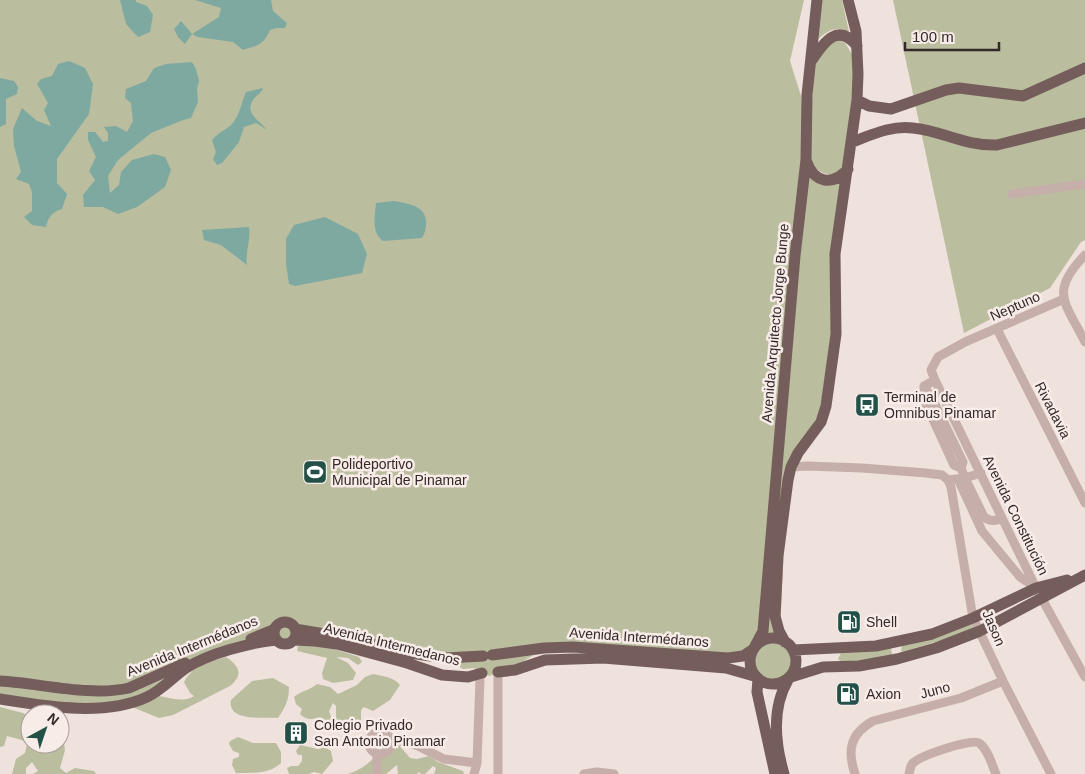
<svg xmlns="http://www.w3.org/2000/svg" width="1085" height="774" font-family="Helvetica,sans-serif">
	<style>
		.green { fill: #babd9e }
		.water { fill: #7ea9a0 }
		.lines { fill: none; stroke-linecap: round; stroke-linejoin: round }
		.minor { stroke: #c6afaa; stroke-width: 9 }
		.major { stroke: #745d5b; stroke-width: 11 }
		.labels { text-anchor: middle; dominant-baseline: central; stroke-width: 5; stroke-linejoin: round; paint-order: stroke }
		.street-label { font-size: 14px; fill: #342928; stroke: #f7ece8 }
		.poi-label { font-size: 14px; fill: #342928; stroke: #f7ece8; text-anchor: start }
	</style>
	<rect width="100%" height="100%" fill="#efe1dc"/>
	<path class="green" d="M0 0H804L790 61 801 96 806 160 763 631 743 656 544 648 516 666 489 676 474 668 463 669 445 658 280 643 203 658 159 696C171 698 184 703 194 696L190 693 184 682C192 666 210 662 226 657 239 666 244 674 230 686L173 715 159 718 132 707H101L0 699Z
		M820 0H842L849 32C836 25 827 31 817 40Z
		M893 0H1085V240L1081 242 1050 288 964 333Z
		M839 40 845 43 853 56 854 88 846 162 836 175C819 174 818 171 809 158L814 64 832 42Z
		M808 174 829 185 842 182 833 317 822 398 818 416 787 468 780 636 773 635 764 637Z
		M970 624 973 628 972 631 902 652 901 650 902 646Z
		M754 661a19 19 0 1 1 38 0a19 19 0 1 1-38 0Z
		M307 645 328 647 359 657 362 662 358 665 348 658 336 657 348 663 356 673 353 680 333 683 323 679 322 673 327 658 297 651 298 646Z
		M891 648 892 654 889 657 842 663 838 659 841 653Z
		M373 674C382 676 394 677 400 685L390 700 373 711 364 707 361 710V724L352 731 344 734 336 720V706L333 703 329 711 332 720 327 723 321 722 317 718C310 720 305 719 300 714L302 709 296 704 294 697C301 691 310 690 317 684L330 687 338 694 357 685 365 677Z
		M273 678 289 687C289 700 285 708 278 718 264 717 227 722 231 700L252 681Z
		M0 707 23 713 30 717V744H60V733L63 737 65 750 60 768 66 773 75 768 94 771 96 774H33L38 771 32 762 26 768V774H12L16 759 25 753 27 744 22 740 7 736 4 746 0 747Z
		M238 737 253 743H276L281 752V763C270 774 251 773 236 773L232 765 233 759 239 757V753L233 751 229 744 230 741Z
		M300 745 318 749 325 747 331 751 333 761 322 774 314 772 309 774H289L287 768 291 766H298L302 761V755H298L296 751Z
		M386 745H399L410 758 417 759 429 756 438 762 463 771 464 774H434L436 768 433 766 425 774H421L419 772 417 774H397L398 773 397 765 386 774H348C366 768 373 759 386 745Z"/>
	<path class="water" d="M120 0H136V2L147 6 153 15 150 32 138 37 126 24Z
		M195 0H271L273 11 287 23 285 28H277L270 30C264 44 258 46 243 50L233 42 198 37 192 34 185 44 178 37 174 29 181 21 192 34 219 17 221 8Z
		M69 61 85 68 93 84 89 114 57 159V183L67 194 62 209C52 212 48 217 46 227L32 225 24 217 32 211V192L29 184 16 179 21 172 14 146 13 129 22 108 37 121 51 126 44 110 48 103 37 84 41 79 52 76 58 64Z
		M192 62 196 69 199 81 197 89 198 102 191 118 183 120 151 133 118 160 108 176 110 193 119 185 121 172 132 160 154 154 165 157 171 170 165 187 137 207 118 214 103 207H84L83 195 95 180 89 171 96 157 88 140V132H95L103 142 108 141V133L104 127 116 126 127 132 133 121 131 103 125 98 126 89 146 81 154 68 166 64Z
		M0 78 14 81 18 87 17 94 6 99V124L0 127Z
		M263 88C261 94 256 95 253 100 244 113 260 121 267 130L256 123 244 127 239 142 222 163 217 165 213 159 216 152 212 140C219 132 224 131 231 125 240 116 241 103 246 92Z
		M394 201C410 204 428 206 426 226 425 231 425 233 422 238L383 241C371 233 375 215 376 203Z
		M325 217 358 234 367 254 362 273 295 286 289 284 286 264V239L294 225Z
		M249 227C251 240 245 252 247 265L221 245 204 240 202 230Z"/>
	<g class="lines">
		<path class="minor" d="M1012 194 1085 184
			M1085 255C1049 292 1065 302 1085 342
			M1064 299 965 342 938 357 931 370 935 380 1036 588 1085 677
			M997 329 1085 503
			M935 380 924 386V400L954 465 961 468 965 478 981 473
			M924 386 932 398 963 462 961 468
			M791 467 807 466 862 468 926 473 942 475 948 480 965 478 984 517C991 522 995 521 1002 518
			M958 479 982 531 1020 577 1035 587
			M948 480 951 487 973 618 1003 681 1051 774
			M498 672V774
			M369 743a11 11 0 1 1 22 0a11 11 0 1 1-22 0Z
			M390 738 418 746 444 759 477 763
			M377 774V755
			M474 774 477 763 480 678 482 673
			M584 774 597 772 614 774
			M855 774C847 750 850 734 873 721L961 698 1003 681
			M909 774C910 770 910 766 913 763 920 756 971 738 979 743 988 749 992 765 996 774"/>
		<path class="major" d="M812 60C824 42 838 22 857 46
			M857 100 869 106 891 109 946 90 959 88 1023 96 1085 68
			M852 142C871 135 892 125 913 128 943 131 964 146 997 145L1085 123
			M806 160C814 183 832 187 848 169
			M274 633a11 11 0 1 1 22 0a11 11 0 1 1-22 0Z
			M295 629 354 639 409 653 445 658 483 656
			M750 661a23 23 0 1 1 46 0a23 23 0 1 1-46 0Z
			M251 639 275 629
			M294 640 315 641 337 644 407 663 442 675 468 677 482 673
			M785 642 779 631 775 616 778 556 788 480 791 467 798 453 821 422 826 406 836 334 835 254 857 100 858 74 856 31 848 0
			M755 646 763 631 795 256 806 160 807 95 817 0
			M793 650 876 646 932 634 973 618 1036 588 1067 580
			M492 655 544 648 573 647 728 658 743 656 752 650
			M498 672 515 670 545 660 603 658 726 668 754 676
			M791 677 823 667 859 666 897 659 936 648 980 631 1085 575
			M758 679 757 692 775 774
			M0 681C39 683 91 697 129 688L185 663
			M0 699C44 706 104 717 147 697 162 690 173 677 186 668 210 653 249 643 276 640
			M784 774C775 743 771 709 788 680"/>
	</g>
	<defs>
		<symbol id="bus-square" viewBox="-11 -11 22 22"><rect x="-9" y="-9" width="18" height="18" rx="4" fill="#235148" stroke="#f7ece8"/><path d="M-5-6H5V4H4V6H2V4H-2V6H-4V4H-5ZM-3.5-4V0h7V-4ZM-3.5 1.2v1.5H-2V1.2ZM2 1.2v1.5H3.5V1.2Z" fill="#fff"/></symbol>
		<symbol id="stadium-square" viewBox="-11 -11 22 22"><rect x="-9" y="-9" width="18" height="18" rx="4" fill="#235148" stroke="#f7ece8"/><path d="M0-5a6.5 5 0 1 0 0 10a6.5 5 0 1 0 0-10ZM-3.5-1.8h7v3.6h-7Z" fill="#fff"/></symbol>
		<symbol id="fuel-square" viewBox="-11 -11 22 22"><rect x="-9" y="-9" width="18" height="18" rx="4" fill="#235148" stroke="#f7ece8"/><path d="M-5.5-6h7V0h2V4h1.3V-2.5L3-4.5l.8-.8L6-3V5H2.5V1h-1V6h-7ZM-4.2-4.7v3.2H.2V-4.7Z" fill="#fff"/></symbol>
		<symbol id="building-square" viewBox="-11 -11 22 22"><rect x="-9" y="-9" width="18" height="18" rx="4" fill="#235148" stroke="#f7ece8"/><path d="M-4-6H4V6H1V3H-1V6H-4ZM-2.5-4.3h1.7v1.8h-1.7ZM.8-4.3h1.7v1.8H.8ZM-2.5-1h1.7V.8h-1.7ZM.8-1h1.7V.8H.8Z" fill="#fff"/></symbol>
	</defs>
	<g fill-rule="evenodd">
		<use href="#bus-square" x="853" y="391" width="28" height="28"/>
		<use href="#stadium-square" x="301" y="458" width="28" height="28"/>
		<use href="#fuel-square" x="835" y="608" width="28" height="28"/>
		<use href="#fuel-square" x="834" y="680" width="28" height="28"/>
		<use href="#building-square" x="282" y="719" width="28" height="28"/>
	</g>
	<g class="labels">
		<g class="street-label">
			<text transform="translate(1015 306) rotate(-24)">Neptuno</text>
			<text transform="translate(775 323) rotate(-85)">Avenida Arquitecto Jorge Bunge</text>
			<text transform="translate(1053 410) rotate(63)">Rivadavia</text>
			<text transform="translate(1016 515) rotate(64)">Avenida Constitución</text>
			<text transform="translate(994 628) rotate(67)">Jason</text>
			<text transform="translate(639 637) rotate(4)">Avenida Intermédanos</text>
			<text transform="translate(392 644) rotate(14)">Avenida Intermedanos</text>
			<text transform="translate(192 646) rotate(-22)">Avenida Intermédanos</text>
			<text transform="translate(935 690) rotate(-15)">Juno</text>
		</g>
		<g class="poi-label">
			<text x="884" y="397">Terminal de<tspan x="884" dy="16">Omnibus Pinamar</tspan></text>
			<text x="332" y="464">Polideportivo<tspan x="332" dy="16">Municipal de Pinamar</tspan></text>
			<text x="866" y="622">Shell</text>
			<text x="866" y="694">Axion</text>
			<text x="314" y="725">Colegio Privado<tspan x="314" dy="16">San Antonio Pinamar</tspan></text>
		</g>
	</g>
	<g transform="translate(45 729) rotate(40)"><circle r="24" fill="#f7ece8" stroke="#a99e9b"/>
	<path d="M0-4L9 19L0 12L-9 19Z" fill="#235148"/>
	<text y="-8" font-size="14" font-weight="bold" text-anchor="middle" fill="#342928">N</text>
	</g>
	<path d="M905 42v8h94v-8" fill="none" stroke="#342928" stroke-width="2.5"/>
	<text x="912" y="42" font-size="15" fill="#342928" stroke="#f7ece8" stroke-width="4" paint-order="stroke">100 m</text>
</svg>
